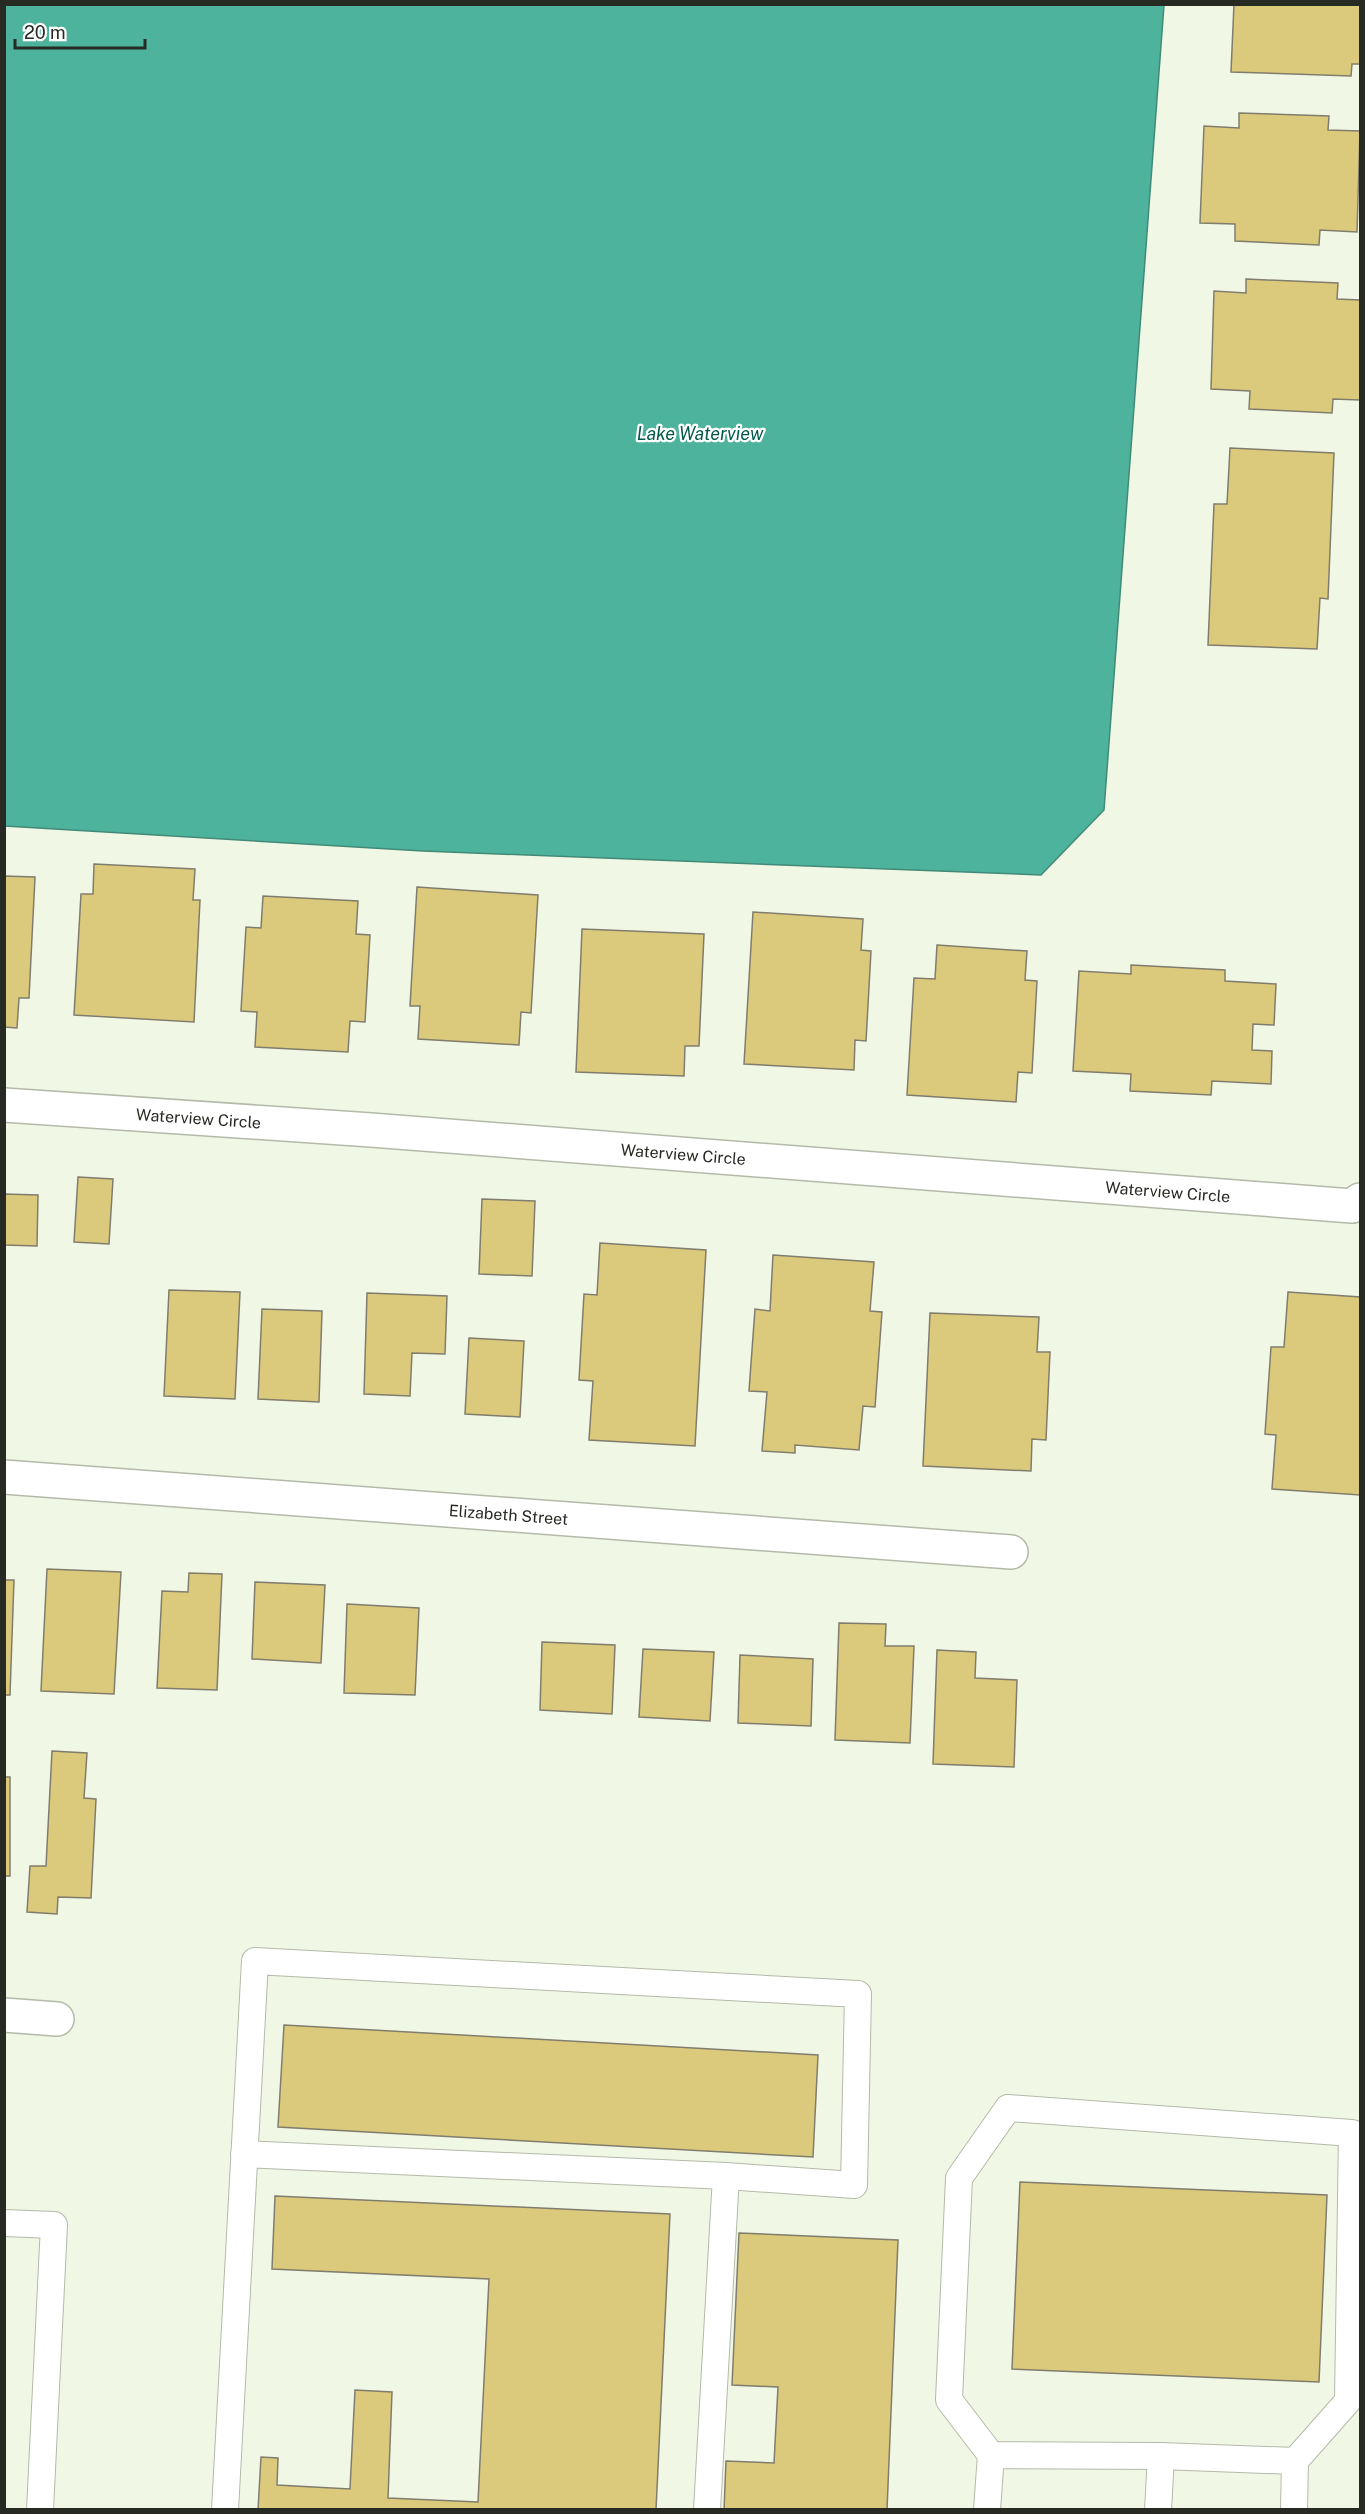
<svg xmlns="http://www.w3.org/2000/svg" width="1365" height="2514" font-family="'Public Sans',sans-serif">
	<style>
		.water { fill: #4eb39c; stroke: #428a78; stroke-width: 1.5 }
		.building { fill: #dcca7c; stroke: #817d6d; stroke-width: 1.5 }
		.lines { fill: none; stroke-linecap: round; stroke-linejoin: round }
		.service-casing { stroke: #b4baa9; stroke-width: 28 }
		.minor-casing { stroke: #b4baa9; stroke-width: 36 }
		.service { stroke: #fff; stroke-width: 26 }
		.minor { stroke: #fff; stroke-width: 33 }
		.labels { text-anchor: middle; dominant-baseline: central; stroke-width: 4.5; stroke-linejoin: round; paint-order: stroke }
		.street-label { font-size: 16px; fill: #272a23; stroke: #fff }
		.water-label { font-size: 18px; font-style: italic; fill: #00594a; stroke: #fff }
	</style>
	<rect width="100%" height="100%" fill="#f1f7e5"/>
	<path class="water" d="M4 5H1164L1104 810 1041 875 423 851 5 826Z"/>
	<path class="building" d="M1234 4H1360V64H1352L1351 76 1231 72Z
		M1239 113 1329 116 1328 130 1360 131 1357 232 1320 230 1319 245 1235 241V224L1200 223 1204 126 1239 128Z
		M1246 279 1338 283 1337 299 1360 300V400L1333 399 1332 413 1249 409 1250 391 1211 389 1214 291 1246 293Z
		M1230 448 1334 453 1328 599 1320 598 1317 649 1208 645 1214 504H1227Z
		M94 864 195 869 193 900H200L194 1022 74 1015 81 894H93Z
		M4 876 35 877 29 998H19L17 1028 4 1027Z
		M417 887 538 895 531 1013 521 1012 519 1045 418 1039 420 1006H410Z
		M263 896 358 901 356 934 370 935 365 1022 350 1021 348 1052 255 1047 257 1012 241 1011 246 927 261 928Z
		M753 912 863 919 861 950 871 951 866 1041 855 1040 854 1070 744 1064Z
		M582 929 704 934 699 1046H685L684 1076 576 1072Z
		M937 945 1027 951 1025 980 1037 981 1032 1073 1018 1072 1016 1102 907 1095 914 978 935 979Z
		M1131 965 1225 970V981L1276 984 1274 1025 1253 1024 1252 1050 1272 1051 1271 1084 1212 1081 1211 1095 1130 1091 1131 1074 1073 1071 1079 971 1131 974Z
		M78 1177 113 1179 109 1244 74 1242Z
		M4 1194 38 1195 37 1246 4 1245Z
		M482 1199 535 1201 532 1276 479 1274Z
		M600 1243 706 1250 695 1446 589 1440 593 1381 579 1380 584 1294 597 1295Z
		M773 1255 874 1262 870 1311 882 1312 875 1407 863 1406 859 1450 795 1445V1453L762 1451 767 1392 749 1391 755 1309 770 1311Z
		M169 1290 240 1292 235 1399 164 1396Z
		M1288 1292 1360 1297V1495L1272 1489 1276 1435 1265 1434 1271 1347H1284Z
		M367 1293 447 1296 445 1354 412 1353 410 1396 364 1394Z
		M262 1309 322 1311 319 1402 258 1399Z
		M930 1313 1039 1317 1037 1352H1050L1046 1440 1032 1439 1031 1471 923 1466Z
		M469 1338 524 1341 520 1417 465 1414Z
		M47 1569 121 1572 114 1694 41 1691Z
		M189 1573 222 1574 217 1690 157 1688 162 1591 188 1592Z
		M4 1580H14L10 1695H4Z
		M255 1582 325 1585 321 1663 252 1659Z
		M347 1604 419 1608 415 1695 344 1693Z
		M839 1623 886 1624 885 1646H914L910 1743 835 1740Z
		M542 1642 615 1645 612 1714 540 1710Z
		M643 1649 714 1652 710 1721 639 1717Z
		M937 1650 976 1652 975 1678 1017 1680 1014 1767 933 1764Z
		M740 1655 813 1659 811 1726 738 1723Z
		M52 1751 87 1753 84 1798 96 1799 91 1898 58 1897 57 1914 27 1912 30 1866H46Z
		M4 1777H10V1876H4Z
		M284 2025 818 2055 813 2157 278 2127Z
		M1020 2182 1327 2195 1319 2382 1012 2369Z
		M275 2196 670 2214 656 2510H258L261 2457 278 2458 277 2485 350 2489 355 2390 392 2392 388 2498 478 2502 489 2279 272 2269Z
		M739 2233 898 2240 887 2510H724L726 2461 774 2463 778 2387 732 2385Z"/>
	<g class="lines">
		<defs>
			<path id="service" d="M244 2154 726 2176
				M4 2223 54 2225 40 2510
				M991 2455 1161 2456
				M225 2510 255 1961 858 1994 854 2185 726 2176 707 2510
				M987 2510 991 2455 949 2400 959 2178 1008 2108 1352 2133 1348 2401 1295 2461 1294 2510
				M1158 2510 1161 2456 1295 2461"/>
			<g id="minor">
				<path id="s1" d="M4 1105 371 1130 1352 1206 1360 1200"/>
				<path id="s2" d="M4 1477 1011 1552"/>
				<path d="M4 2015 57 2019"/>
			</g>
		</defs>
		<use href="#service" class="service-casing"/>
		<use href="#minor" class="minor-casing"/>
		<use href="#service" class="service"/>
		<use href="#minor" class="minor"/>
	</g>
	<g class="labels">
		<g class="street-label">
			<text stroke="none"><textPath href="#s1" startOffset="195">Waterview Circle</textPath></text>
			<text stroke="none"><textPath href="#s1" startOffset="681">Waterview Circle</textPath></text>
			<text stroke="none"><textPath href="#s1" startOffset="1167">Waterview Circle</textPath></text>
			<text stroke="none"><textPath href="#s2" startOffset="506">Elizabeth Street</textPath></text>
		</g>
		<g class="water-label">
			<text x="700" y="433">Lake Waterview</text>
		</g>
	</g>
	<rect width="1365" height="2514" fill="none" stroke="#272a23" stroke-width="12"/>
	<path d="M15 39v9h130v-9" fill="none" stroke="#272a23" stroke-width="3"/>
	<text x="24" y="39" font-size="18" fill="#272a23" stroke="#ffffff" stroke-width="4.5" paint-order="stroke">20 m</text>
</svg>
